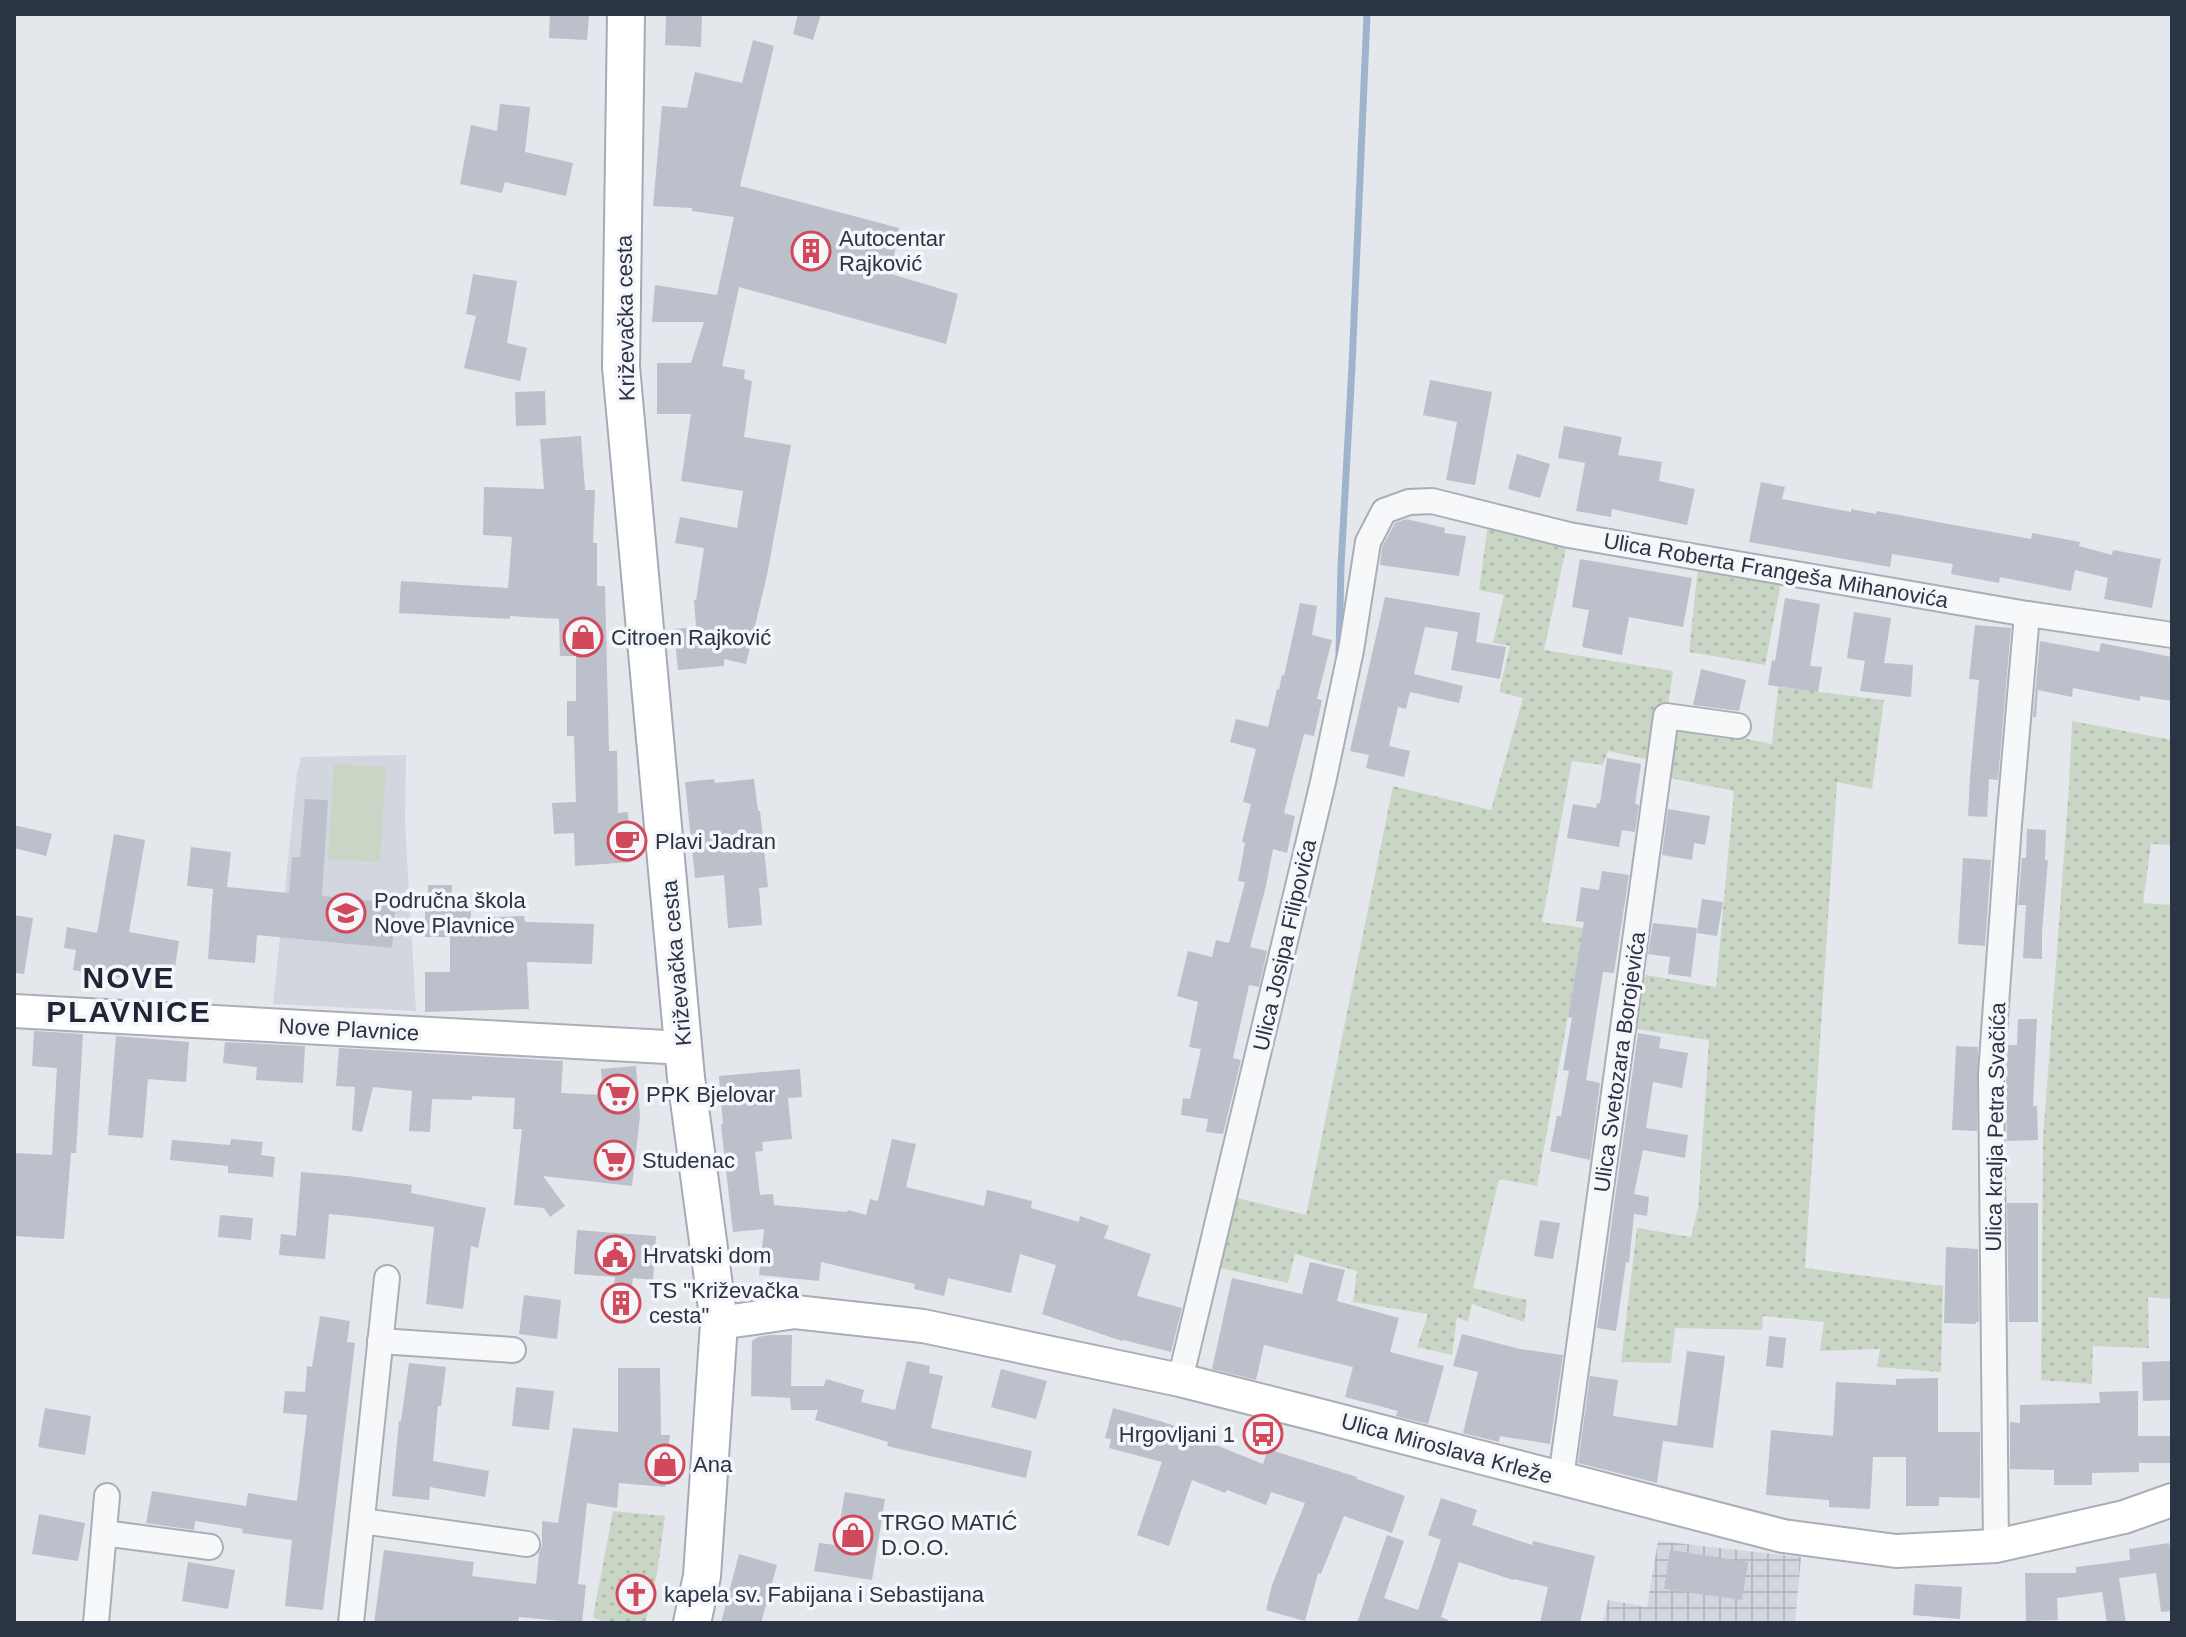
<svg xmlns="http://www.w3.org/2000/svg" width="2186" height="1637" font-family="Helvetica,sans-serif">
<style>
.built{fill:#d2d6de}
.industrial{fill:url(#industrial-grid)}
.green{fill:url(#green-dots)}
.pitch{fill:#c9d6c5}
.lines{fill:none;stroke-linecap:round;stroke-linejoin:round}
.stream{stroke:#9fb4cc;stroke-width:7}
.building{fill:#bbc0ca}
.street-casing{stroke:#a9aeb7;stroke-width:28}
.secondary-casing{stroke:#a9aeb7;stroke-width:36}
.primary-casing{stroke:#a3abb8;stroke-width:40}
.street{stroke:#f7f8fa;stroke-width:24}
.secondary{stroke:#fff;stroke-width:32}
.primary{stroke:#fff;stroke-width:36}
.labels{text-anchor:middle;stroke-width:7;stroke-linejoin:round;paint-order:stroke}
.poi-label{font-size:22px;fill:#2b3445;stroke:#f4f6f9;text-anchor:start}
.street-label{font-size:22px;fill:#2b3445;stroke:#f4f6f9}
.district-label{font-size:30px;font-weight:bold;letter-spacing:2px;fill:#1d2536;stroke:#f4f6f9}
</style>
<defs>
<pattern id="industrial-grid" width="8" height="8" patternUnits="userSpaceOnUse" patternTransform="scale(2)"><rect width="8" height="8" fill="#d2d6de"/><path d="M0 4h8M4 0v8" fill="none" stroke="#b4b8c0"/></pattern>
<pattern id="green-dots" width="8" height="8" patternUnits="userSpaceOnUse" patternTransform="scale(2)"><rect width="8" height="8" fill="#c9d6c5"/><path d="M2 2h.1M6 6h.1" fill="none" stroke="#adb8ab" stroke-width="1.8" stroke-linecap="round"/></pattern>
</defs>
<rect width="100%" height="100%" fill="#e4e7ec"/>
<polygon class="built" points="406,755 405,823 416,1011 273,1004 297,773 301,757"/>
<polygon class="industrial" points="1658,1541 1801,1557 1795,1623 1603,1623 1608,1600 1647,1607"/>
<g class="green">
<polygon points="1489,516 1569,535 1544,650 1673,671 1660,762 1608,751 1603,765 1572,761 1542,922 1584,928 1537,1186 1499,1179 1473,1288 1527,1300 1524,1322 1472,1304 1468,1322 1457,1317 1452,1355 1417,1347 1428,1314 1353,1302 1357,1271 1295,1254 1288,1283 1207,1265 1225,1195 1306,1215 1393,786 1491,810 1523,698 1499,692 1510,646 1493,643 1504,595 1479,590"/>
<polygon points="1699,557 1783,572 1765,665 1689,652"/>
<polygon points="1778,687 1884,700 1872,789 1837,782 1805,1268 1943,1286 1941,1372 1877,1367 1880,1349 1820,1351 1824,1322 1763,1316 1762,1330 1675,1328 1671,1363 1621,1362 1637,1228 1691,1237 1698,1208 1709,1040 1635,1029 1640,974 1716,987 1734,791 1665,777 1676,725 1772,744"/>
<polygon points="2072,721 2172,740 2172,845 2151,844 2143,903 2172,905 2172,1299 2148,1297 2149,1348 2093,1346 2092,1384 2041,1380 2043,1140 2069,787"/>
<polygon points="613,1511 665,1516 657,1574 645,1623 606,1623 593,1617"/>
</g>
<polygon class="pitch" points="334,764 386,767 380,862 328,859"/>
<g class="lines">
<polyline class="stream" points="1339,653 1341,566 1352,366 1367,14"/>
</g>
<g class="building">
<polygon points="550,14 589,14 587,40 549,38"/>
<polygon points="666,14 702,14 701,47 665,45"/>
<polygon points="798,14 821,14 813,40 793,34"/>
<polygon points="753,40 774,46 740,186 899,228 891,274 958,294 946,344 739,287 722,366 745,370 744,379 752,381 744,437 791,445 767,575 746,664 724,659 724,666 678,670 674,629 696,627 694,600 696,600 704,548 675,543 680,517 737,528 743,491 681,481 691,414 657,414 657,363 691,363 704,322 652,322 655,285 717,295 734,217 692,211 692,208 653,206 662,106 687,108 695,72 742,83"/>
<polygon points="500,104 530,107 525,152 573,163 566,196 505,182 502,193 460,184 471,125 497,131"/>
<polygon points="473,274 517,281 507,343 527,348 520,381 464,368 476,316 466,314"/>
<polygon points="1430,380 1492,392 1475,485 1446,480 1457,422 1423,415"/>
<polygon points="545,391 546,425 516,426 515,392"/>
<polygon points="1564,426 1622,437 1618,455 1662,462 1659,481 1695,489 1687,525 1612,509 1611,517 1576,511 1585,463 1558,458"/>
<polygon points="581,436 585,490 595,490 593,543 597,543 597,586 605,586 609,751 617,751 618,813 628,812 631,862 575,866 574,833 554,834 552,803 576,802 574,736 567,736 567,701 576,701 576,656 560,656 559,619 510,616 510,619 399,613 401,581 508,588 512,537 483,535 484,487 544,489 540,439"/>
<polygon points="1517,454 1550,464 1540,498 1508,489"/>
<polygon points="1761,482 1785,487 1782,499 1851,512 1851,509 1876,514 1877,511 2031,539 2032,533 2080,542 2079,546 2112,555 2113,550 2161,559 2152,608 2104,599 2108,578 2075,570 2071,591 2000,577 1999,583 1951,574 1953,564 1892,554 1890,567 1749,542"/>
<polygon points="1406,519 1445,528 1444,533 1466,536 1459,576 1380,565 1382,547 1395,523"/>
<polygon points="1580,559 1692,578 1683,627 1629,617 1622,655 1582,647 1589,610 1572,607"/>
<polygon points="1385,597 1480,613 1476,642 1506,647 1500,679 1451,670 1458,632 1425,627 1414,674 1463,686 1459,703 1410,692 1406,709 1398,707 1389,746 1410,751 1404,777 1366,768 1369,755 1350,751"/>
<polygon points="1785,598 1820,604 1810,666 1822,667 1818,692 1768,685 1772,660 1775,661"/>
<polygon points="1300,603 1317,606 1312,635 1332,640 1317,699 1322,700 1314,736 1304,734 1290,789 1284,813 1295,816 1287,853 1273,849 1266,886 1250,947 1267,951 1259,987 1249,985 1233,1058 1241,1060 1223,1134 1206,1132 1208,1119 1181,1115 1183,1098 1190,1099 1201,1049 1189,1047 1198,1002 1177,996 1188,951 1212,957 1216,940 1229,943 1245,882 1238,881 1245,843 1242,842 1251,804 1243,802 1256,749 1230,742 1236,719 1268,727 1277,689 1279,690 1282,675 1284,676"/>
<polygon points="1854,612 1891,618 1884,663 1913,665 1911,697 1860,691 1865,661 1847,658"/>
<polygon points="1975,625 2011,628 1998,780 1989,779 1987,817 1968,816 1970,777 1979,680 1969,679"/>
<polygon points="2040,641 2099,652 2101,643 2172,657 2172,701 2140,696 2140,701 2073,688 2072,697 2038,690 2036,717 2033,717"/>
<polygon points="1701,669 1746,680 1739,711 1693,705"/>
<polygon points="1607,758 1641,764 1635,804 1639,805 1635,832 1622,830 1619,847 1567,838 1573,804 1596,808 1597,803 1600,803"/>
<polygon points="714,779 715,783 754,779 758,811 760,811 768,887 759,888 762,925 728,928 724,875 695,878 685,782"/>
<polygon points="305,799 328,800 322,896 396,903 392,948 257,935 255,963 208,959 213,889 187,886 191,847 231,852 227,887 289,893 292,857 300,857"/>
<polygon points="1668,809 1710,816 1705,845 1694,843 1692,860 1662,855"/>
<polygon points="14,825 52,834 46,856 14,848"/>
<polygon points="2027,829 2046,830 2045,860 2048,860 2042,933 2042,959 2023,958 2026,905 2018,905 2022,858 2026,858"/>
<polygon points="114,834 145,840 129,932 179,941 173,980 122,972 121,978 73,970 76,950 64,948 67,927 97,933"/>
<polygon points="1963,858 1991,860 1985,946 1958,944"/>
<polygon points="1602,871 1629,875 1614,973 1603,972 1586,1080 1600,1083 1590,1160 1550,1151 1557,1116 1561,1116 1569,1071 1563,1070 1572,1018 1568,1017 1584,922 1576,921 1581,887 1599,890"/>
<polygon points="428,885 452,885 452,903 471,903 471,918 524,916 525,922 594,924 592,964 527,962 529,1009 425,1012 425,972 450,972 450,937 425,937 425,902 428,902"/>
<polygon points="1702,899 1723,902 1717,936 1697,933"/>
<polygon points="14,915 33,918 24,974 14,973"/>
<polygon points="1653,923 1697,928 1691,977 1668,974 1670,957 1648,954"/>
<polygon points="2018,1019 2037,1019 2033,1106 2037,1106 2038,1140 2007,1141 2006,1074 2008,1045 2017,1045"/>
<polygon points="34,1031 83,1034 76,1153 71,1153 64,1239 14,1236 14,1153 52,1155 57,1068 32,1066"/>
<polygon points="1638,1033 1661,1037 1659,1048 1688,1053 1682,1088 1653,1082 1646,1128 1688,1135 1685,1158 1643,1150 1634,1194 1649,1197 1647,1216 1634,1214 1629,1263 1626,1262 1616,1331 1597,1328"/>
<polygon points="116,1036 189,1042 186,1082 148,1079 143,1138 108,1135"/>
<polygon points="225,1042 305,1046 303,1083 256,1080 257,1067 223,1063"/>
<polygon points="1956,1046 1978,1047 1977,1131 1952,1130"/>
<polygon points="339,1048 563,1061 561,1093 603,1095 601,1069 636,1066 640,1117 632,1186 543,1176 565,1206 550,1217 544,1208 514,1205 522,1129 513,1129 515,1098 472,1096 472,1100 432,1099 430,1132 409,1131 412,1091 373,1087 362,1132 352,1130 355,1087 336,1086"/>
<polygon points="800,1069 802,1097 788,1098 792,1139 762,1142 763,1151 755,1152 760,1195 773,1194 774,1205 847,1212 848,1210 866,1215 870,1199 878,1201 892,1139 916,1144 906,1187 984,1206 987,1190 1032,1201 1031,1208 1079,1222 1080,1216 1109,1226 1104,1238 1151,1254 1137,1296 1182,1308 1171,1352 1123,1340 1122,1341 1042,1314 1056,1265 1020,1254 1011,1293 948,1278 944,1296 914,1289 915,1284 821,1262 819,1281 759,1275 764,1229 733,1232 721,1125 723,1124 719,1076"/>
<polygon points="231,1139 263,1142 261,1155 275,1157 273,1177 228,1173 228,1166 170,1160 172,1140 230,1145"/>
<polygon points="301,1172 348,1176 412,1185 411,1193 486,1208 478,1248 471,1246 463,1309 426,1304 434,1227 370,1218 329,1214 325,1259 279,1255 281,1234 296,1236"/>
<polygon points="2007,1203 2038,1203 2038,1322 2009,1322"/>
<polygon points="220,1215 253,1218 251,1240 218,1237"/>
<polygon points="1540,1220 1560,1223 1553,1259 1534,1256"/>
<polygon points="577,1230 656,1236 653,1280 633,1278 629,1309 612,1308 615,1277 574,1274"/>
<polygon points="1946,1247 1978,1249 1979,1322 1976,1322 1976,1324 1944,1323"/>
<polygon points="1310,1262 1345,1270 1337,1301 1399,1318 1390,1352 1444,1366 1428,1424 1396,1416 1398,1411 1345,1397 1353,1367 1264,1345 1256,1380 1212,1369 1232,1278 1302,1294"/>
<polygon points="524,1295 561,1300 557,1339 519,1334"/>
<polygon points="320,1316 350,1321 347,1342 355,1343 323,1610 285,1606 292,1540 242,1533 243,1529 195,1521 194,1530 146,1523 152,1491 246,1506 248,1493 297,1501 307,1415 283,1413 285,1391 305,1392 307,1366 312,1367"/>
<polygon points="1462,1334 1520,1349 1563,1355 1550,1444 1500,1436 1499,1442 1463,1433 1478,1372 1453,1366"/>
<polygon points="770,1335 792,1335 791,1386 824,1386 826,1379 864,1390 861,1402 895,1410 907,1361 930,1366 929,1373 943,1376 931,1428 1032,1451 1026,1478 887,1446 888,1442 815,1420 818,1410 791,1410 790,1398 751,1396 752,1341 758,1337"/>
<polygon points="1769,1336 1786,1338 1783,1368 1766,1366"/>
<polygon points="1687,1351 1725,1356 1713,1448 1663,1441 1657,1483 1578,1463 1590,1376 1618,1380 1613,1416 1677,1426"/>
<polygon points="2172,1361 2172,1400 2143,1401 2142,1362"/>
<polygon points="409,1363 446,1367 441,1406 438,1406 433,1461 489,1471 485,1497 430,1487 429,1500 392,1496 399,1421 401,1421"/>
<polygon points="618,1368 660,1368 661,1435 670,1435 665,1487 619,1483 617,1508 587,1503 578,1584 586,1585 582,1623 519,1617 518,1623 374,1623 384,1550 474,1562 472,1576 536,1584 539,1553 542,1545 542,1521 558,1523 573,1428 618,1432"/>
<polygon points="1001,1369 1047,1381 1036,1419 991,1407"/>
<polygon points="1938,1378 1938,1432 1980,1432 1980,1498 1939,1497 1939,1506 1906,1506 1906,1457 1873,1457 1870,1509 1829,1507 1829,1500 1766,1495 1771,1430 1833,1436 1836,1382 1896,1385 1896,1379"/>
<polygon points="516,1387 554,1391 549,1430 512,1426"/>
<polygon points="2138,1391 2138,1436 2172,1436 2172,1463 2139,1463 2139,1472 2092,1473 2092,1485 2054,1485 2054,1470 2010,1469 2010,1422 2020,1423 2020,1405 2100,1403 2099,1392"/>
<polygon points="45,1408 91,1416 85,1455 38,1447"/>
<polygon points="1113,1408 1160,1421 1207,1437 1206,1441 1263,1464 1268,1449 1357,1477 1357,1479 1405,1496 1392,1533 1344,1516 1321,1574 1318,1573 1305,1621 1266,1610 1272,1585 1305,1503 1271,1492 1266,1505 1227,1490 1225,1493 1192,1480 1169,1546 1137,1535 1162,1462 1109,1448 1111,1439 1105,1438"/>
<polygon points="845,1492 885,1499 872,1580 814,1571 819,1543 836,1545"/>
<polygon points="1441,1498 1477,1510 1472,1525 1532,1545 1533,1541 1595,1556 1580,1623 1540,1623 1548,1587 1514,1579 1513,1580 1459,1562 1441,1617 1448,1620 1448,1623 1357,1623 1387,1535 1404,1541 1384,1598 1418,1610 1441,1540 1428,1535"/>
<polygon points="39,1514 85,1523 78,1561 32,1554"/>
<polygon points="2169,1543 2172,1564 2172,1611 2161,1612 2156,1573 2119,1578 2126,1623 2107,1623 2102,1592 2057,1598 2058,1620 2026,1621 2025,1573 2076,1573 2076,1567 2130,1560 2129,1549"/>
<polygon points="1670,1550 1748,1562 1742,1600 1664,1589"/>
<polygon points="739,1554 777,1565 761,1623 721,1623"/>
<polygon points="188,1562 235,1570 228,1609 182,1601"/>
<polygon points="628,1581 649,1586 643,1607 638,1615 624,1611 623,1602"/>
<polygon points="1915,1584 1962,1587 1960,1619 1913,1615"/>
</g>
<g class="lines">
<g class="street-casing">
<g id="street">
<polyline points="380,1341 513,1350"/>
<polyline points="1180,1380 1323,782 1351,650 1368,542 1384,511 1409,502 1432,501 1569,535 2027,614 2172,635"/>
<polyline points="1561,1478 1666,716 1738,726"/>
<polyline points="362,1521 527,1544"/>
<polyline points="104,1533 210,1547"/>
<polyline points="1996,1546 1991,1074 2009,824 2027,614"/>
<polyline points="96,1623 107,1496"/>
<polyline points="351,1623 387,1278"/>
</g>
</g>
<g class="secondary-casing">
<g id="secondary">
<polyline points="14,1011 684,1048"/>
<polyline points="719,1323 795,1312 923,1326 1180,1380 1318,1415 1783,1536 1896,1551 1996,1546 2124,1517 2172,1500"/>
</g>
</g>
<g class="primary-casing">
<polyline id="primary" points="626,14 621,367 686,1078 719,1323 702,1576 692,1623"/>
</g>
<use href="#street" class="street"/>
<use href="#secondary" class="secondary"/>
<use href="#primary" class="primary"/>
</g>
<defs>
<g id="building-ring" transform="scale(2)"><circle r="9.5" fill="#f4f6f9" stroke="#d1495b" stroke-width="1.5"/><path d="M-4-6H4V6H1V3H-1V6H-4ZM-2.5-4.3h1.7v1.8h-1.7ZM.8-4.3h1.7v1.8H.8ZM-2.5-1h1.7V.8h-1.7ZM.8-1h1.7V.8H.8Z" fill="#d1495b"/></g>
<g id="shop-ring" transform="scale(2)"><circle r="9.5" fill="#f4f6f9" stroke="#d1495b" stroke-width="1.5"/><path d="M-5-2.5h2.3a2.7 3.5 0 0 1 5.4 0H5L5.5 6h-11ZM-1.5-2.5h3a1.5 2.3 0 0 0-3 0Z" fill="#d1495b"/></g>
<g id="cafe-ring" transform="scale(2)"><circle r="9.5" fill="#f4f6f9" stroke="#d1495b" stroke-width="1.5"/><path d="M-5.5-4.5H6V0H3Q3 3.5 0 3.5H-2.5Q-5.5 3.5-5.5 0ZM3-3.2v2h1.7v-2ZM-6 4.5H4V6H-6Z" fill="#d1495b"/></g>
<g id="school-ring" transform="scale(2)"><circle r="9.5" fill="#f4f6f9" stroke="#d1495b" stroke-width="1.5"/><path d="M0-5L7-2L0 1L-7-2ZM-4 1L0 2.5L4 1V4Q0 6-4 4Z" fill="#d1495b"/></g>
<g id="supermarket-ring" transform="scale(2)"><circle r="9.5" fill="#f4f6f9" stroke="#d1495b" stroke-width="1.5"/><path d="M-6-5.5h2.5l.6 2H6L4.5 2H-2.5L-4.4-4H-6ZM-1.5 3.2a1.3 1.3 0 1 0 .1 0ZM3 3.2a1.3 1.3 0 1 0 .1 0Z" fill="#d1495b"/></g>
<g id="civic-ring" transform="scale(2)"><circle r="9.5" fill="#f4f6f9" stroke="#d1495b" stroke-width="1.5"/><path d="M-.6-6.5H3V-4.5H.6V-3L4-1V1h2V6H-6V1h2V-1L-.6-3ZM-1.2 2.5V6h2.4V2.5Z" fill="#d1495b"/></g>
<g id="bus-ring" transform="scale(2)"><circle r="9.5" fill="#f4f6f9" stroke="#d1495b" stroke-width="1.5"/><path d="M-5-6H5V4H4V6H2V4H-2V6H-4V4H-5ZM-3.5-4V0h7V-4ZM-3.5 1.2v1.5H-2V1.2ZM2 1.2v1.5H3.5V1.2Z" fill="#d1495b"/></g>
<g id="church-ring" transform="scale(2)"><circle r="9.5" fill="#f4f6f9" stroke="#d1495b" stroke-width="1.5"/><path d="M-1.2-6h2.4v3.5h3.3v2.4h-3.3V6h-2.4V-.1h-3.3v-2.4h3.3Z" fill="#d1495b"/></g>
</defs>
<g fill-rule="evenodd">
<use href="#building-ring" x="811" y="251"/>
<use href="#shop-ring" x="583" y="637"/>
<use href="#cafe-ring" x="627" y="841"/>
<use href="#school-ring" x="346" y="913"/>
<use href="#supermarket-ring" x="618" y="1094"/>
<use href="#supermarket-ring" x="614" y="1160"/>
<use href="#civic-ring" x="615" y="1255"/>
<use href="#building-ring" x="621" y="1303"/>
<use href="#bus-ring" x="1263" y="1434"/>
<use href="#shop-ring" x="665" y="1464"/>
<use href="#shop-ring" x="853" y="1535"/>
<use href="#church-ring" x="636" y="1594"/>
</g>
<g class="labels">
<g class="poi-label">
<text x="839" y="246">Autocentar<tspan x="839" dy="25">Rajković</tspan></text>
<text x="611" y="645">Citroen Rajković</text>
<text x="655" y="849">Plavi Jadran</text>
<text x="374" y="908">Područna škola<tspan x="374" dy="25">Nove Plavnice</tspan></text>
<text x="646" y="1102">PPK Bjelovar</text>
<text x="642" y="1168">Studenac</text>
<text x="643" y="1263">Hrvatski dom</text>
<text x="649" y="1298">TS "Križevačka<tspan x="649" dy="25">cesta"</tspan></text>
<text x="1235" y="1442" text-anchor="end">Hrgovljani 1</text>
<text x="693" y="1472">Ana</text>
<text x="881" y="1530">TRGO MATIĆ<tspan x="881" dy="25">D.O.O.</tspan></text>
<text x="664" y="1602">kapela sv. Fabijana i Sebastijana</text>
</g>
<g class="street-label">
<text transform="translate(625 318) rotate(-91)" y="8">Križevačka cesta</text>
<text transform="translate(1776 570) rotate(10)" y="8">Ulica Roberta Frangeša Mihanovića</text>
<text transform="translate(1284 945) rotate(-77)" y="8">Ulica Josipa Filipovića</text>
<text transform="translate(676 963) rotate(-95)" y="8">Križevačka cesta</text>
<text transform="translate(349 1029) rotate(3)" y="8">Nove Plavnice</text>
<text transform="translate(1619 1062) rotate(-82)" y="8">Ulica Svetozara Borojevića</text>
<text transform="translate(1995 1127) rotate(-89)" y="8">Ulica kralja Petra Svačića</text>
<text transform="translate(1447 1448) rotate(15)" y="8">Ulica Miroslava Krleže</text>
</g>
<g class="district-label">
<text x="129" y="988">NOVE<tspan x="129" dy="34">PLAVNICE</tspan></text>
</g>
</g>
<rect width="2186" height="1637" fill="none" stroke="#2b3445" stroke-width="32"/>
</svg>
